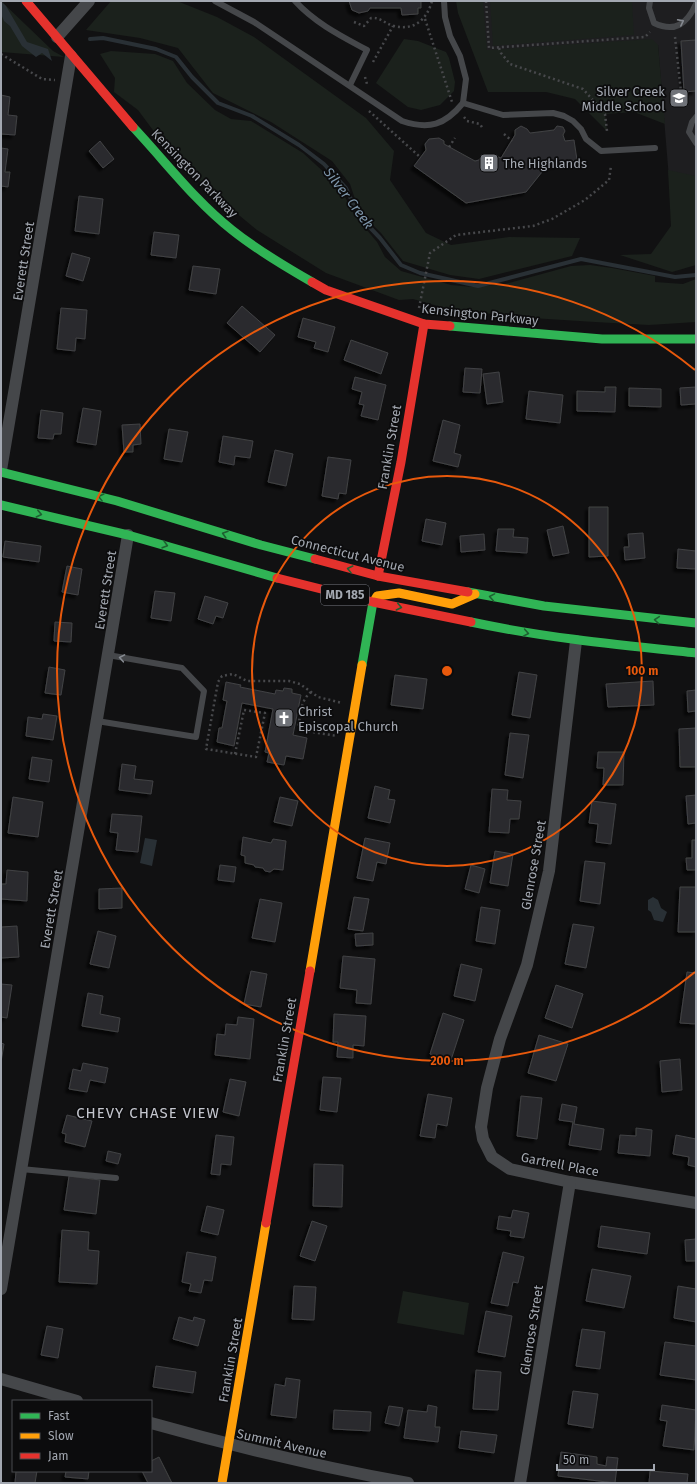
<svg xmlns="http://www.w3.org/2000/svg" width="697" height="1484" font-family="'Fira Sans',sans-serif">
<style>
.built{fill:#1e1e20}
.green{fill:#1b211c}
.water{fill:#293035}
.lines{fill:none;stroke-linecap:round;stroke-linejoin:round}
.stream{stroke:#293035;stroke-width:4}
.building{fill:#2c2c2d;stroke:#414245;filter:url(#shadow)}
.path{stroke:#47484b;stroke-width:2.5;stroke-dasharray:2 3;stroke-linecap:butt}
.lane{stroke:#45474a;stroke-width:6}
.street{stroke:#45474a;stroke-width:12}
.fast{stroke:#30b455;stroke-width:9}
.slow{stroke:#ff9f0a;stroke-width:9}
.jam{stroke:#e5322d;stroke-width:9}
.oneway{stroke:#878b92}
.oneway2{stroke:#1e6031}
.ring{fill:none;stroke:#e8590c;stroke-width:2}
.labels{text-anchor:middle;stroke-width:3.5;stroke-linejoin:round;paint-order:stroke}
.shield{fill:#0c0c0d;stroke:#767980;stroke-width:1}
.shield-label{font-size:12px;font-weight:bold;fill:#a3a8b1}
.poi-label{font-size:13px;fill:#a3a8b1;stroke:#0c0c0d;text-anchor:start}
.street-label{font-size:13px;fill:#a3a8b1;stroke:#0c0c0d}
.water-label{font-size:14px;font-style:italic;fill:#7d95aa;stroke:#0c0c0d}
.quarter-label{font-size:15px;letter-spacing:1px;fill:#c4c6ce;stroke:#0c0c0d}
.centre{fill:#e8590c;stroke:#0c0c0d;stroke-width:2}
.ring-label{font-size:12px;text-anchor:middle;font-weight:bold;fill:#e8590c;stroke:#0c0c0d;stroke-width:3.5;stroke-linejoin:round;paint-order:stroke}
</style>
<defs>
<filter id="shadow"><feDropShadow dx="-3.5" dy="3.5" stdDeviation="1" flood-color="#0009"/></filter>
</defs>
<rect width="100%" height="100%" fill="#111112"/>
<polygon class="built" points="470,1 696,1 696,202 671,203 658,45 485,54"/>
<g class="green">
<polygon points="1,1 53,51 64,57 1,52"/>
<polygon points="111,1 177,1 217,17 254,37 366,118 394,151 390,180 426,233 451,245 509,237 580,238 572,256 479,279 450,275 403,261 381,233 359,211 350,184 332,161 271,122 213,93 178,48 140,38 86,30"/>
<polygon points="456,1 483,1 487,50 652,39 658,45 665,124 634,112 605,114 607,131 575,99 546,92 488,92 458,13"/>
<polygon points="490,1 632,1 634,35 493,46"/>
<polygon points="404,39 418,41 446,52 449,58 455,82 454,91 440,105 421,110 408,107 376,83"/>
<polygon points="111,51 155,54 173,61 187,83 215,110 231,119 251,121 303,153 327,175 344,195 355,216 377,242 385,257 401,271 451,285 473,287 505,284 571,266 590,265 612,268 655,276 655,282 683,284 696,279 696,322 649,325 595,322 516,317 445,308 413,299 399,300 326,273 257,230 211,192 161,141 138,110 114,92 115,78 100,54"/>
<polygon points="668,170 696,176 696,265 672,272 620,255 651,254 671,226"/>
<polygon points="403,1291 469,1303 464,1335 397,1323"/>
</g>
<g class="water">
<polygon points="1,1 6,6 27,42 48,49 52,61 42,53 36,57 22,46 10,26 4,21 1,14"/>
<polygon points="145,838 157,840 152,866 140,863"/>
<polygon points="653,897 658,900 661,908 667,912 663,922 654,920 651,912 648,910 648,900"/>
</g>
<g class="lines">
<polyline class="stream" points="90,39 103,38 156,49 176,57 192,77 218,103 252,116 299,145 324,164 346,188 358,215 380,238 401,265 420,273 478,286 581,259 675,277 696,275"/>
</g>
<g class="building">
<polygon points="349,1 421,1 421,8 418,8 418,14 402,15 401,8 370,8 368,11 359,13 352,10"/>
<polygon points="696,40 696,91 684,92 681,41"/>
<polygon points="1,95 10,97 8,115 17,116 15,135 1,134"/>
<polygon points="521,126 527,129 530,133 554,130 557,126 563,127 565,131 563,135 565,141 574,140 577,160 546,167 526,192 466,203 414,166 426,150 425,144 429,139 439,138 444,141 444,144 475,161 479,160 481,157 493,155 501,158 515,135 515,130"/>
<polygon points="100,141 114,159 103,168 89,151"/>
<polygon points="1,148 8,149 5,172 10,172 8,187 1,186"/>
<polygon points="79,196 103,199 99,234 75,231"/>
<polygon points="154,232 179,235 176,258 151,255"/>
<polygon points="72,253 90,258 83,281 66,276"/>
<polygon points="193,266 220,269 216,294 189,290"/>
<polygon points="242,306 275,335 260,352 227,323"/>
<polygon points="61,308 87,310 85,339 76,338 75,351 57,349"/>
<polygon points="303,318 335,327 328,352 314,348 316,342 298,337"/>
<polygon points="351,340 388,353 381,374 344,360"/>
<polygon points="465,368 482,369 480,393 463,392"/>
<polygon points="499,372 503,402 487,404 483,374"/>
<polygon points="355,377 386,385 378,420 361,416 364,405 359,404 362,392 352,389"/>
<polygon points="605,387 616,387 615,412 577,411 577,391 605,392"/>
<polygon points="696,387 696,404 681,405 680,388"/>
<polygon points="629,388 661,389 661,407 629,406"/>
<polygon points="529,391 563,395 560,423 526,419"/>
<polygon points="83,408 101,411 96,445 77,442"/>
<polygon points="41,410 63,413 61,434 54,434 53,439 38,438"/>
<polygon points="443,420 460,425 454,453 461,455 458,467 433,461"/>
<polygon points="140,424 141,444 133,445 133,452 124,452 122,425"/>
<polygon points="169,429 188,432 182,462 164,459"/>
<polygon points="223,436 253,441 250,458 235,456 234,465 219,462"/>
<polygon points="275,450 293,454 286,486 268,482"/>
<polygon points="328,457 351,460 346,494 339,493 338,499 322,496"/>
<polygon points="589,507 608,507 608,556 589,557"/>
<polygon points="426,519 446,523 442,545 422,541"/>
<polygon points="563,526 569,553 553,556 547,530"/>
<polygon points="498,529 514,529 513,537 528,538 527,553 496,551"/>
<polygon points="643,533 645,558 625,560 624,547 629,547 628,534"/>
<polygon points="484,534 485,550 461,552 460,536"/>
<polygon points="5,541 41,546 39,562 3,557"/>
<polygon points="678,549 696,551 696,569 677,568"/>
<polygon points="67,566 82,569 78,595 62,592"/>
<polygon points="155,591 175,593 171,621 151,618"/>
<polygon points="205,596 228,603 223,618 216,616 213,624 198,619"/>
<polygon points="55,622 72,623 71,642 54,641"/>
<polygon points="49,667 65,670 61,695 45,693"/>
<polygon points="519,672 537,675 530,718 512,715"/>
<polygon points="395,675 427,679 423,709 391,705"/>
<polygon points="653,681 654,705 608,707 606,684"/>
<polygon points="226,682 241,685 240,687 275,694 276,690 283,691 284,688 292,689 292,693 301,695 293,735 307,738 303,759 286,756 284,765 267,762 269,753 265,752 273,709 242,703 234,746 217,742 219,728 222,728 227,701 223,700"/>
<polygon points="696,690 696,711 688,712 687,691"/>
<polygon points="43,714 57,716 53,740 26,736 28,717 42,719"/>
<polygon points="696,728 696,767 680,767 679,729"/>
<polygon points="510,733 529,735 523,778 505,775"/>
<polygon points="598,752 624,752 623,785 603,785 604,768 597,768"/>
<polygon points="32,757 52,760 49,782 29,779"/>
<polygon points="122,764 136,766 134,779 153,781 151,794 119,790"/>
<polygon points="375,786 390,790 388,799 395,800 390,823 368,818"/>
<polygon points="492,789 508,790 507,800 521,801 519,819 510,819 509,833 489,832"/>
<polygon points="696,795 696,823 688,824 686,796"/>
<polygon points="13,797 43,802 38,837 8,833"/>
<polygon points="280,797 298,801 292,826 274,822"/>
<polygon points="592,801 616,804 611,844 596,842 598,824 589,823"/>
<polygon points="112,814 142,816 138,852 116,850 118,833 110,832"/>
<polygon points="243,837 271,843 273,839 286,841 283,870 274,869 270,872 265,871 263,868 255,867 254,865 245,863 245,856 241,855"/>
<polygon points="365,838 390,843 386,864 377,862 373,881 357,878"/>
<polygon points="692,840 696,840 696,870 687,870 686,858 692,858"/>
<polygon points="495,851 513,854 508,886 490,883"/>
<polygon points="585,861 605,863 600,904 580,901"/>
<polygon points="220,865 236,867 234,882 218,880"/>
<polygon points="471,865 485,869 479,893 465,889"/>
<polygon points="7,870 28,872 27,901 1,899 1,884 6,884"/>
<polygon points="680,887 696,887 696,932 678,932"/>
<polygon points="122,888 122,908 99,909 99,889"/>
<polygon points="354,897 369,899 363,931 348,929"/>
<polygon points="260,899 282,903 275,942 252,938"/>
<polygon points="481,907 500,910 495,944 476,941"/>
<polygon points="573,924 594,927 586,968 565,964"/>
<polygon points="17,926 19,957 1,958 1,927"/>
<polygon points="98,931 116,936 109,968 90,964"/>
<polygon points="373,933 373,945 356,946 355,934"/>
<polygon points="343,956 375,959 371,1004 356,1003 357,990 340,988"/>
<polygon points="461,964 482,969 475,1001 454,996"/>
<polygon points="251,971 267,974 261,1007 244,1004"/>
<polygon points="687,972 696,973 696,1024 680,1023"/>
<polygon points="1,984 12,985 7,1018 1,1017"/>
<polygon points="556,985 583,994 572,1028 545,1018"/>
<polygon points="88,993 103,996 100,1014 120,1018 118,1032 82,1026"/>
<polygon points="443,1013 464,1020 451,1060 430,1054"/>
<polygon points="334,1014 366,1016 364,1046 353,1045 353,1058 337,1057 338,1042 333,1042"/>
<polygon points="238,1017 254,1019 250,1059 215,1055 217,1034 225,1035 226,1024 237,1025"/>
<polygon points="539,1035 568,1044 556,1081 528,1073"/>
<polygon points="1,1043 4,1044 1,1062"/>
<polygon points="680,1059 682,1090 662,1092 660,1061"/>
<polygon points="83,1063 108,1068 105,1083 90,1080 87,1092 69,1089 73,1069 81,1071"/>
<polygon points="323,1077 341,1078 337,1112 320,1110"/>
<polygon points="230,1079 246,1082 239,1116 223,1112"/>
<polygon points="428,1094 452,1098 447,1126 437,1124 435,1138 420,1136"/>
<polygon points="521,1096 542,1098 537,1139 517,1136"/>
<polygon points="562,1104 577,1107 574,1124 604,1129 601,1150 569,1145 573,1122 559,1120"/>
<polygon points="67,1115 92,1121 85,1147 65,1142 66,1134 62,1133"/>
<polygon points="636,1128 652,1130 650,1156 618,1153 620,1135 636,1136"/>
<polygon points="216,1135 234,1137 231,1165 221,1164 220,1175 211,1174"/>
<polygon points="676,1135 696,1139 696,1167 688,1165 689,1157 673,1154"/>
<polygon points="108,1151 121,1154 118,1164 106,1161"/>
<polygon points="314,1164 343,1165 342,1207 313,1206"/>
<polygon points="69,1176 100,1180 96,1214 64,1210"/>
<polygon points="207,1206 224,1210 218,1235 201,1231"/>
<polygon points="513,1210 529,1213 524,1238 510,1236 511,1231 497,1229 499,1216 511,1218"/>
<polygon points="312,1221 327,1226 315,1261 300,1256"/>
<polygon points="601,1226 650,1233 647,1254 598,1247"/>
<polygon points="62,1230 89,1232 88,1250 99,1251 97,1284 59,1282"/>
<polygon points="696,1239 696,1261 686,1261 685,1240"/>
<polygon points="187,1252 216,1257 212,1281 204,1280 201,1293 189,1291 191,1284 182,1282"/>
<polygon points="503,1252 524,1257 518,1283 513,1282 508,1306 491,1303"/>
<polygon points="592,1269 631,1276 624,1308 586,1301"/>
<polygon points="294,1286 316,1287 314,1320 292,1319"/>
<polygon points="678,1286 696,1289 696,1322 674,1318"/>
<polygon points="486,1311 512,1316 505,1357 478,1352"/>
<polygon points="179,1317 193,1321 194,1317 205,1320 198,1346 173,1339"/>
<polygon points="47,1326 63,1329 58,1358 41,1355"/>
<polygon points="582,1329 605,1332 600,1369 576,1366"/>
<polygon points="665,1342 696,1346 696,1380 660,1375"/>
<polygon points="156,1366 196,1372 193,1393 153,1387"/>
<polygon points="476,1370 501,1372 498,1410 473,1409"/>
<polygon points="286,1378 300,1380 296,1418 271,1415 275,1384 285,1386"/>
<polygon points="573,1391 598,1394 593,1428 568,1424"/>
<polygon points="428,1405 437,1407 435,1427 440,1427 438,1442 404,1438 408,1410 427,1412"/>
<polygon points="662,1405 696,1410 694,1450 663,1446 667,1421 660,1420"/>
<polygon points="389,1406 403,1408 399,1426 385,1423"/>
<polygon points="334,1410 371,1412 370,1431 333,1429"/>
<polygon points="461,1431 497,1435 494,1453 459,1448"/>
<polygon points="561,1452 597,1457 597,1464 606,1466 607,1457 618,1458 615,1483 558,1476"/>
<polygon points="159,1457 172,1483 148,1483 142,1471 151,1471 151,1461"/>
<polygon points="16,1471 37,1471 35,1483 15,1483"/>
<polygon points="66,1471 89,1471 88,1479 65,1477"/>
<polygon points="650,1471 688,1474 687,1483 649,1483"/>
</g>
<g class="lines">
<g class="path">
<polyline points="486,1 489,48 645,37 650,32"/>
<polyline points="425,19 452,102"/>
<path d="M354,22L364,26L371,18C381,17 385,24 394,26C415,31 427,19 432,1"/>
<polyline points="675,37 682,101"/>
<polyline points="499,48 501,53 510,64 583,89 605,114 607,131"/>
<polyline points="1,54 42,79 55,80"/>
<polyline points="373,62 393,26"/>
<polyline points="365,77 367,84"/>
<polyline points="369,111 420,157"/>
<polyline points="464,117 467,121 480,124 483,129"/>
<polyline points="504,134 512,141"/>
<polyline points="449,147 455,138"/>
<polyline points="419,308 430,253 456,235 533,226 552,219 585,200 609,180 611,166"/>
<path d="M311,692C300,701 301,714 298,727L300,730L337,736"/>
<polyline points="235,754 244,710 265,713 256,757 206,749 218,682 222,676 233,674 247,681 289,681 300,684 318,697 342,703"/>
</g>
<g class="lane">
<path d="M215,1L254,22L402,121C429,130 445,125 463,103L503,115L553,113L564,116L573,121L581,129L586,139L601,151L655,148"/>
<path d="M295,1C315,23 341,36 367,50L350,85"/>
<polyline points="444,1 445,17 450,36 460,56 466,79 463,103"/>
<path d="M650,1L649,8L654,23C675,33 687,24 696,4"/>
<polyline points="696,117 692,122 689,132 696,143"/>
<polyline points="97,721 196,737 204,691 182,668 108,655"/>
<polyline points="21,1169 116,1178"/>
</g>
<g class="street">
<polyline points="57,37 89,1"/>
<polyline points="1,470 71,56"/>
<polyline points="576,641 549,871 527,965 500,1039 487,1088 481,1127 483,1139 492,1157 510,1169 570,1182 696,1203"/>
<polyline points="1,1289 128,535"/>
<polyline points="1,1379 77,1401"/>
<path d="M151,1423C236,1447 321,1467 408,1483"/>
<polyline points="520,1483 570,1182"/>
</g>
<g class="fast">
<path d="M133,127C165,161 195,201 232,230C257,250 284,266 312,282"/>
<polyline points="450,326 602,339 696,339"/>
<polyline points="1,472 117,501 261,545 315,559"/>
<polyline points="1,505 128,535 277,578"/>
<polyline points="468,592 544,606 696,623"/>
<path d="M471,622C546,638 620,645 696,653"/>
<polyline points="362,665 373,602"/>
</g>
<g class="slow">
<polyline points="374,601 377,596 399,593 452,604 475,594"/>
<polyline points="310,971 362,665"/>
<polyline points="222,1483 266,1223"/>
</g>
<g class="jam">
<polyline points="26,1 133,127"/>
<polyline points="312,282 326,290 424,324 450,326"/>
<polyline points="315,559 378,576 468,592"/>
<polyline points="378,576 401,462 424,324"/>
<polyline points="277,578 373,602 471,622"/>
<polyline points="266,1223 310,971"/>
</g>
</g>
<defs><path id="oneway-chevron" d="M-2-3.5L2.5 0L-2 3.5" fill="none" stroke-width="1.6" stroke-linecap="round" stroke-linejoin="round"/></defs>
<g class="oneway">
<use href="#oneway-chevron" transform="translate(681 22) rotate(-27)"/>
<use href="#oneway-chevron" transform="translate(122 658) rotate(-170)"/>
</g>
<g class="oneway2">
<use href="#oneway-chevron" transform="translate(101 497) rotate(-166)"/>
<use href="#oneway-chevron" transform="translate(39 514) rotate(13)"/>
<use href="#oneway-chevron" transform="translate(225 534) rotate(-163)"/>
<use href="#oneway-chevron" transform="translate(165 545) rotate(16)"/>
<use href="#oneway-chevron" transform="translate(350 569) rotate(-166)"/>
<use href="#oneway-chevron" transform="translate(492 597) rotate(-170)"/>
<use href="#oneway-chevron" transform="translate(399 607) rotate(12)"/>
<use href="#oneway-chevron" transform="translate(657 620) rotate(-175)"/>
<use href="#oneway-chevron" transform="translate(526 633) rotate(10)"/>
</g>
<g class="ring">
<circle cx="447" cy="671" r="195"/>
<path d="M695 972A390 390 0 1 1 695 370"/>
</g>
<defs>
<g id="school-square" transform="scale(1)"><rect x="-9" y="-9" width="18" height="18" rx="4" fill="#707379" stroke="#0c0c0d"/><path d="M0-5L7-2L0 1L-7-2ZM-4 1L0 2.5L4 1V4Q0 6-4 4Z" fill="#fff"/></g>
<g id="building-square" transform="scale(1)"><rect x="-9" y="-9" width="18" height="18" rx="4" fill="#707379" stroke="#0c0c0d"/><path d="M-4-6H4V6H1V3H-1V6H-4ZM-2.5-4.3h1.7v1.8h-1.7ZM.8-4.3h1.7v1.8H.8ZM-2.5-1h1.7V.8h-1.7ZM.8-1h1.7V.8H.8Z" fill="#fff"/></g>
<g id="church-square" transform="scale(1)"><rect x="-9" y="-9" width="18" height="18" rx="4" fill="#707379" stroke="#0c0c0d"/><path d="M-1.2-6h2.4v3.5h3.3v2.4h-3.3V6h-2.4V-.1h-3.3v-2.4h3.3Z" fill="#fff"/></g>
</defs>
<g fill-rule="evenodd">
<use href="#school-square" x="679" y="98"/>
<use href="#building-square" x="489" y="163"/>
<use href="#church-square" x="284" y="718"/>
</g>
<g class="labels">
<rect class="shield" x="321" y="585" width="48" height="20" rx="3"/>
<g class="shield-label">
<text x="345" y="599">MD 185</text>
</g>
<g class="poi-label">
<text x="665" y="96" text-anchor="end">Silver Creek<tspan x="665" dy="15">Middle School</tspan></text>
<text x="503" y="168">The Highlands</text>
<text x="298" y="716">Christ<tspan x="298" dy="15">Episcopal Church</tspan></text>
</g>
<g class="street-label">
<text transform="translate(195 173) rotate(46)" y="5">Kensington Parkway</text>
<text transform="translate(23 261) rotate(-81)" y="5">Everett Street</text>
<text transform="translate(480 314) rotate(6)" y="5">Kensington Parkway</text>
<text transform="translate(389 447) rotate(-80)" y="5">Franklin Street</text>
<text transform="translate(348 553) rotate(14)" y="5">Connecticut Avenue</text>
<text transform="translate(105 590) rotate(-81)" y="5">Everett Street</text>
<text transform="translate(533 865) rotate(-80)" y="5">Glenrose Street</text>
<text transform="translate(51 909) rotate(-80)" y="5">Everett Street</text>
<text transform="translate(284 1040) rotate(-80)" y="5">Franklin Street</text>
<text transform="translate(560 1164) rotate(11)" y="5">Gartrell Place</text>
<text transform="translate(531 1330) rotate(-81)" y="5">Glenrose Street</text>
<text transform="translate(230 1360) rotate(-80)" y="5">Franklin Street</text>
<text transform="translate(282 1443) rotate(13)" y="5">Summit Avenue</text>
</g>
<g class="water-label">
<text transform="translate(349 198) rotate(53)" y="5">Silver Creek</text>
</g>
<g class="quarter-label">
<text x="148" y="1118">CHEVY CHASE VIEW</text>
</g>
</g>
<circle cx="447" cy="671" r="6" class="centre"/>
<g class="ring-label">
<text x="642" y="675">100 m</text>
<text x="447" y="1065">200 m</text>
</g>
<rect width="697" height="1484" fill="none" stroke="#a3a8b1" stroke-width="4"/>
<rect x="12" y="1400" width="140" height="72" fill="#0c0c0d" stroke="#484a4f"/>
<rect x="20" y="1413" width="20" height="6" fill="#30b455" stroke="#484a4f"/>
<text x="48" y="1420" font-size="12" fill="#a3a8b1">Fast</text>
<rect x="20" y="1433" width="20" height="6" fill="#ff9f0a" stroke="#484a4f"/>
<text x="48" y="1440" font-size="12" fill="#a3a8b1">Slow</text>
<rect x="20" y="1453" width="20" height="6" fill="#e5322d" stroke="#484a4f"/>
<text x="48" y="1460" font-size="12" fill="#a3a8b1">Jam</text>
<path d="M557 1464v6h97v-6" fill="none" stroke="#a3a8b1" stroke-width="2"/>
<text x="563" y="1464" font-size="12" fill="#a3a8b1" stroke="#0c0c0d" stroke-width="3" paint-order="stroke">50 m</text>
</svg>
